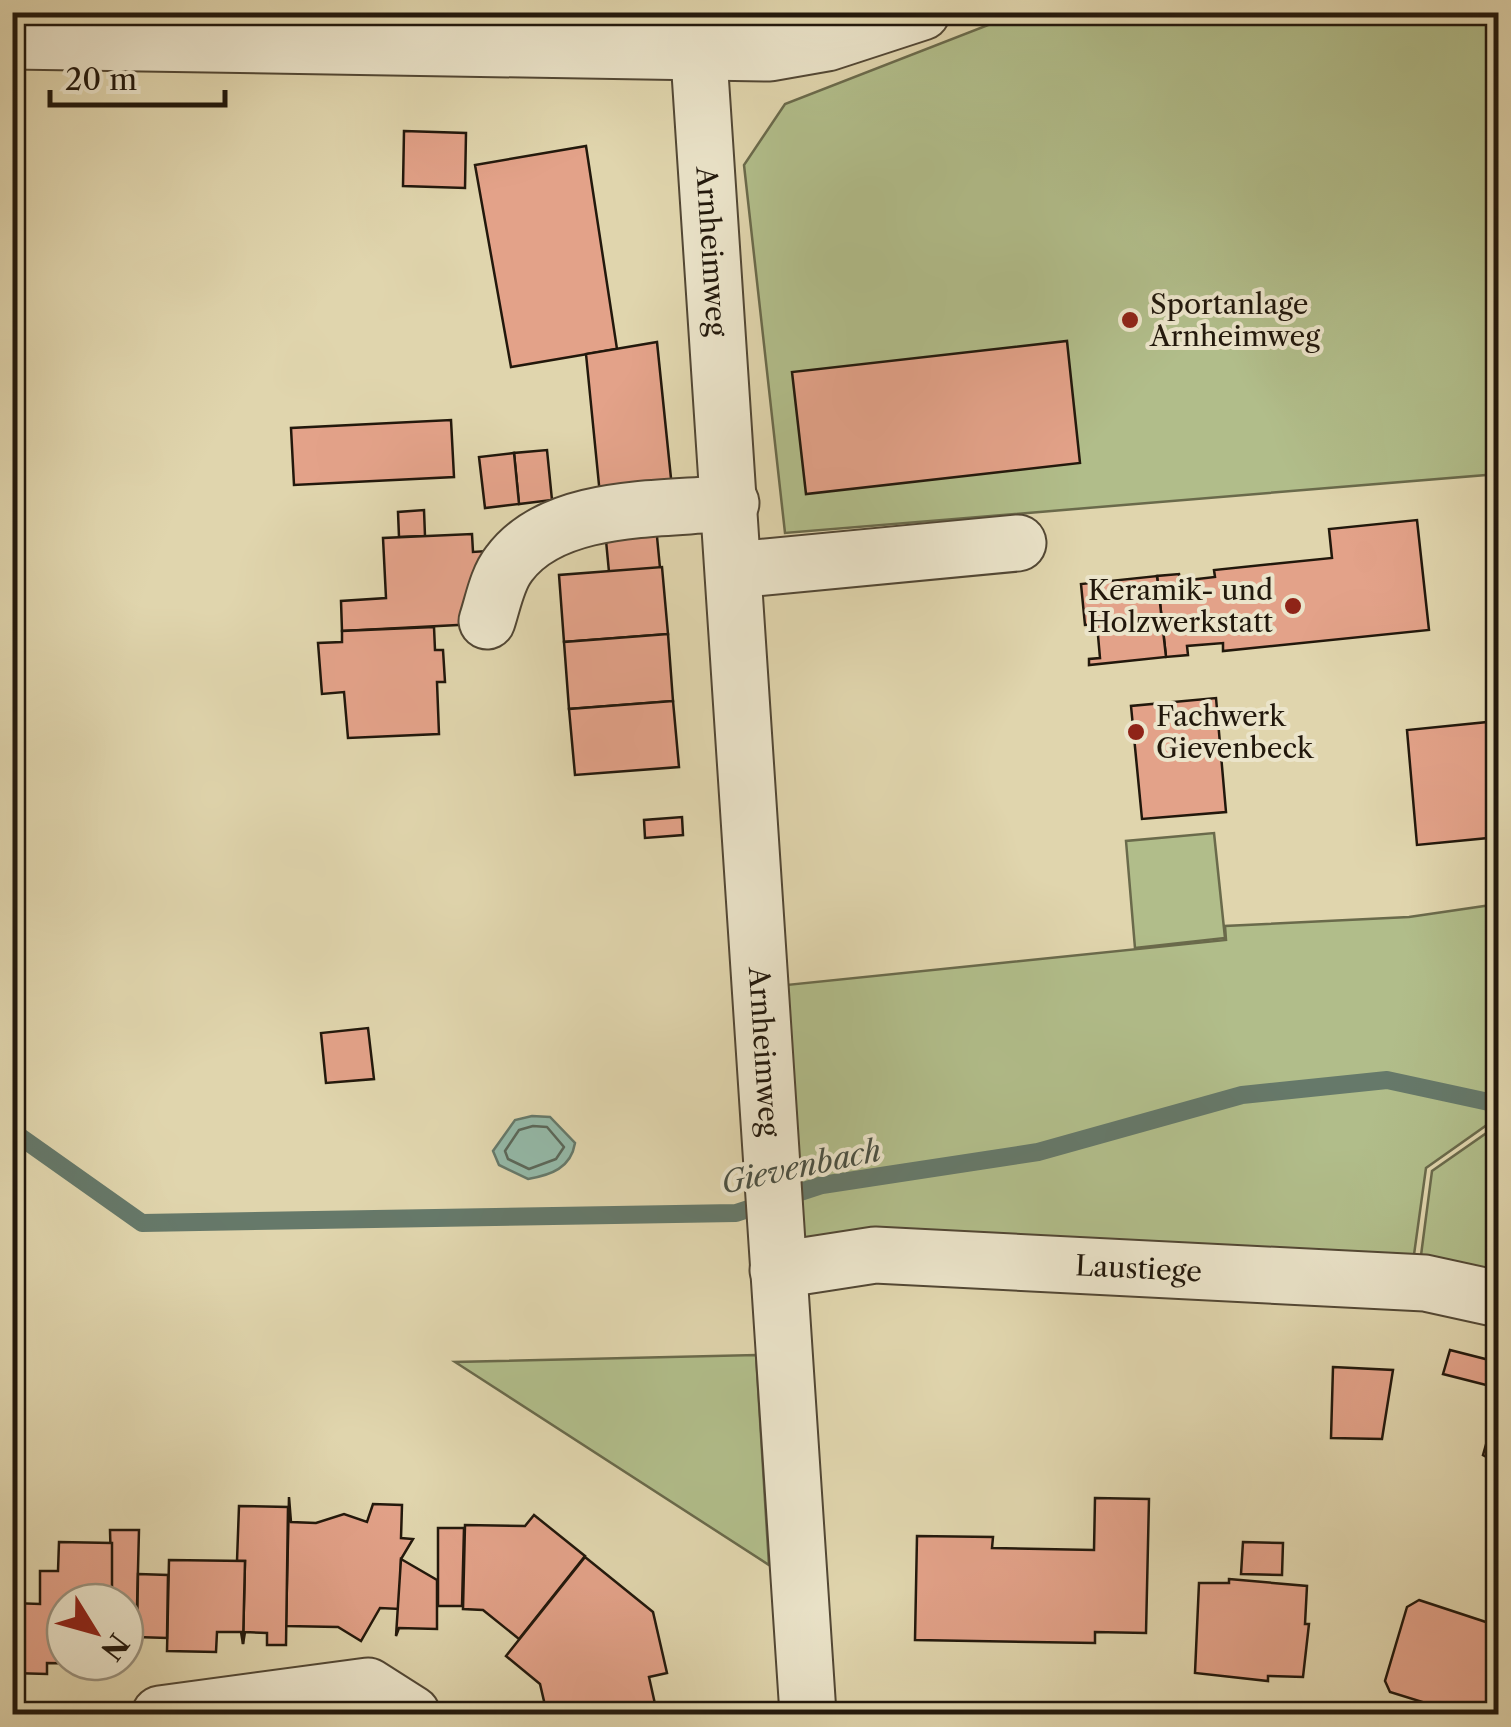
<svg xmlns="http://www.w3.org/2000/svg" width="1511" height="1727" font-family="'Libre Caslon Text',serif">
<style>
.green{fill:#b1bd8a;stroke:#6a6a4b;stroke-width:2.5}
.water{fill:#94b9a8;stroke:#66796a;stroke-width:2.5}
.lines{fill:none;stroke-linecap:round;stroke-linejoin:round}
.shore{stroke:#5b685a;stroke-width:2.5}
.stream{stroke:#66796a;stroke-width:18}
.building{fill:#e3a289;stroke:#22180c;stroke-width:2.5}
.minor-casing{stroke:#524734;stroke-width:59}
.minor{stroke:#ebe4ca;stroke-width:55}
.poi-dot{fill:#8f2418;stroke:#ebe4ca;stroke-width:4}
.labels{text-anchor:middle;stroke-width:8;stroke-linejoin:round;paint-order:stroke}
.street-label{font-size:28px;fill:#22180c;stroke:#ebe4ca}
.poi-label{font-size:28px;fill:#22180c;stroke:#ebe4ca;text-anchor:start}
.water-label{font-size:30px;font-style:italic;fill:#4a5043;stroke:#ebe4ca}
</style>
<rect width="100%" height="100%" fill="#e0d5ad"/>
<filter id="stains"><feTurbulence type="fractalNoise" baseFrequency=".002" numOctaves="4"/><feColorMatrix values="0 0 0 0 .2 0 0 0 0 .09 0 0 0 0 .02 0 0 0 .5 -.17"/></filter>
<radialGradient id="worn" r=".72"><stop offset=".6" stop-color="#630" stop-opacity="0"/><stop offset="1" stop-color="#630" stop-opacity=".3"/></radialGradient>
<g class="green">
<polygon points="1019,13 1498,13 1498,474 785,533 744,165 785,104"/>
<polygon points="1214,833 1225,938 1135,948 1126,841"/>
<polygon points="1498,904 1498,1117 1426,1168 1413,1262 804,1275 786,985 1226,940 1225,926 1409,917"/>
<polygon points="1498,1125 1498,1277 1420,1263 1432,1171"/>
<polygon points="756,1355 769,1565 455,1362"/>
</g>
<path class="water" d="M532,1116L550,1117L575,1143C571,1168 551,1175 528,1179L499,1165L493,1151L515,1120Z"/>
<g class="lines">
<polygon class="shore" points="533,1126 547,1127 564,1147 556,1159 529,1169 508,1159 505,1151 519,1130"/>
<polyline class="stream" points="12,1131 142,1223 736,1213 822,1185 1038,1152 1242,1095 1387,1080 1498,1104"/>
</g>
<g class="building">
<polygon points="404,131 466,133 465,188 403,186"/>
<polygon points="586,146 617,349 511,367 475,165"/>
<polygon points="1067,341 1080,463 806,494 792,372"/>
<polygon points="657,342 672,488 600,495 586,354"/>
<polygon points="451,420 454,477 294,485 291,428"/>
<polygon points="547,450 552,500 519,504 514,453"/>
<polygon points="514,453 519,504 485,508 479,457"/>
<polygon points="424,510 425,536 399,537 398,512"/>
<polygon points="1417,520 1429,630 1223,651 1223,643 1187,646 1188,655 1166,657 1157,576 1179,574 1180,581 1215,577 1214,570 1332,558 1329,529"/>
<polygon points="656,526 660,568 609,572 605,530"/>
<polygon points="472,534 473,552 487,551 477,624 342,631 341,601 386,598 383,538"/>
<polygon points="662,567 668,634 564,642 559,575"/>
<polygon points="1157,576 1166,657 1089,665 1089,659 1100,658 1097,624 1085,625 1081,584"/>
<polygon points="434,627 435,650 443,650 445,682 437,682 439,734 348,738 344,692 322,694 318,643 342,642 342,631"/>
<polygon points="668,634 673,701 569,709 564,642"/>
<polygon points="1216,698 1226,812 1142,819 1131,706"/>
<polygon points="673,701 679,767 575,775 569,709"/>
<polygon points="1498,721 1498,837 1417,845 1407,730"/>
<polygon points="682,817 683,835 645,838 644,820"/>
<polygon points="368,1028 374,1079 326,1083 321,1033"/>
<polygon points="1450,1350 1497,1362 1490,1386 1443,1374"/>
<polygon points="1333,1367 1393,1370 1382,1439 1331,1438"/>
<polygon points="1498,1402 1498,1463 1483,1455"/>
<polygon points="289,1497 291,1522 316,1523 344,1514 367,1522 373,1504 402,1505 401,1538 413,1539 401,1559 400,1609 380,1608 361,1641 338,1627 286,1626"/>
<polygon points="1095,1498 1149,1499 1146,1633 1095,1632 1095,1643 915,1640 917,1536 993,1537 992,1548 1094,1550"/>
<polygon points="239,1506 288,1507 286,1645 267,1645 267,1633 245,1632 243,1644 245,1561 237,1561"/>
<polygon points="534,1515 585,1556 519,1639 483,1610 463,1609 465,1525 525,1526"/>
<polygon points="438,1528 464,1528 462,1606 438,1606"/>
<polygon points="110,1530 139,1530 137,1608 112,1602"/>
<polygon points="59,1542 112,1543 112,1602 65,1602 65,1662 110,1664 47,1663 47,1674 12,1673 12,1603 40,1604 40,1571 58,1571"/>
<polygon points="1243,1542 1283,1543 1282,1575 1241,1574"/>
<polygon points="585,1557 653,1612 667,1673 649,1677 655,1704 602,1714 547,1714 540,1684 506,1656"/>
<polygon points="401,1559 437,1580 437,1629 399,1628 396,1636"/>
<polygon points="169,1560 245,1561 243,1644 241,1632 217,1632 216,1652 167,1651"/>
<polygon points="138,1574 168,1575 167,1638 137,1637"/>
<polygon points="1229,1579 1307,1586 1305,1624 1309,1624 1303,1677 1268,1676 1268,1681 1195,1673 1199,1583 1229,1583"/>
<polygon points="1419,1600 1498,1626 1498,1679 1488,1713 1461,1714 1390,1692 1385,1681 1407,1607"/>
<polygon points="646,1705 648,1714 602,1714 647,1705"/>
</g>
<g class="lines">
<g class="minor-casing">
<g id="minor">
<path id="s1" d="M696,12L808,1714"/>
<polyline points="12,41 770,53 827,43 922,12"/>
<polyline points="735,570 1018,543"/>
<path d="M487,621C493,603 497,579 509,564C554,503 660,510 731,503"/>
<path id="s2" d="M778,1270L875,1255L1425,1283L1498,1299"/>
<polyline points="160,1714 368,1686 412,1714"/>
</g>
</g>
<use href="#minor" class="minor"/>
</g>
<g class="poi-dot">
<circle cx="1130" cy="320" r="10"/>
<circle cx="1293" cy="606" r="10"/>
<circle cx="1136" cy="732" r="10"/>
</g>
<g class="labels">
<g class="street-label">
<text dy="10" stroke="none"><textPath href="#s1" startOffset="240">Arnheimweg</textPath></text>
<text dy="10" stroke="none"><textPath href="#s1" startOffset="1042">Arnheimweg</textPath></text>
<text dy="10" stroke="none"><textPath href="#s2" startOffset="362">Laustiege</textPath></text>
</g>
<g class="poi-label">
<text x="1150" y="314">Sportanlage<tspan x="1150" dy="32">Arnheimweg</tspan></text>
<text x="1273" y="600" text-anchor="end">Keramik- und<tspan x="1273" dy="32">Holzwerkstatt</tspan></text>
<text x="1156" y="726">Fachwerk<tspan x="1156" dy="32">Gievenbeck</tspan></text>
</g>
<g class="water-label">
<text transform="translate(801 1167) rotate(-12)" y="10">Gievenbach</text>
</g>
</g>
<rect width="1511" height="1727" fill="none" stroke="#e0d5ad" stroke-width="50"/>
<rect x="15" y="15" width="1481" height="1697" fill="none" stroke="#22180c" stroke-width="5"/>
<rect x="25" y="25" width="1461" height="1677" fill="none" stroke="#22180c" stroke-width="2.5"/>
<g transform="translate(95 1632) rotate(127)"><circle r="48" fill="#ebe4ca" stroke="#9b927e" stroke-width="2.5"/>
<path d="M0-8L18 38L0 25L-18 38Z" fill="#8f2418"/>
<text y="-15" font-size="28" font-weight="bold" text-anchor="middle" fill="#22180c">N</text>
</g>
<path d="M50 90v15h175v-15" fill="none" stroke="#22180c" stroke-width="5"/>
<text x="65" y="90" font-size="30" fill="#22180c" stroke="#ebe4ca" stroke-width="8" paint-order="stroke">20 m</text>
<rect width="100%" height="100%" filter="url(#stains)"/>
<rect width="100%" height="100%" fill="url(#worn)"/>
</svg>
